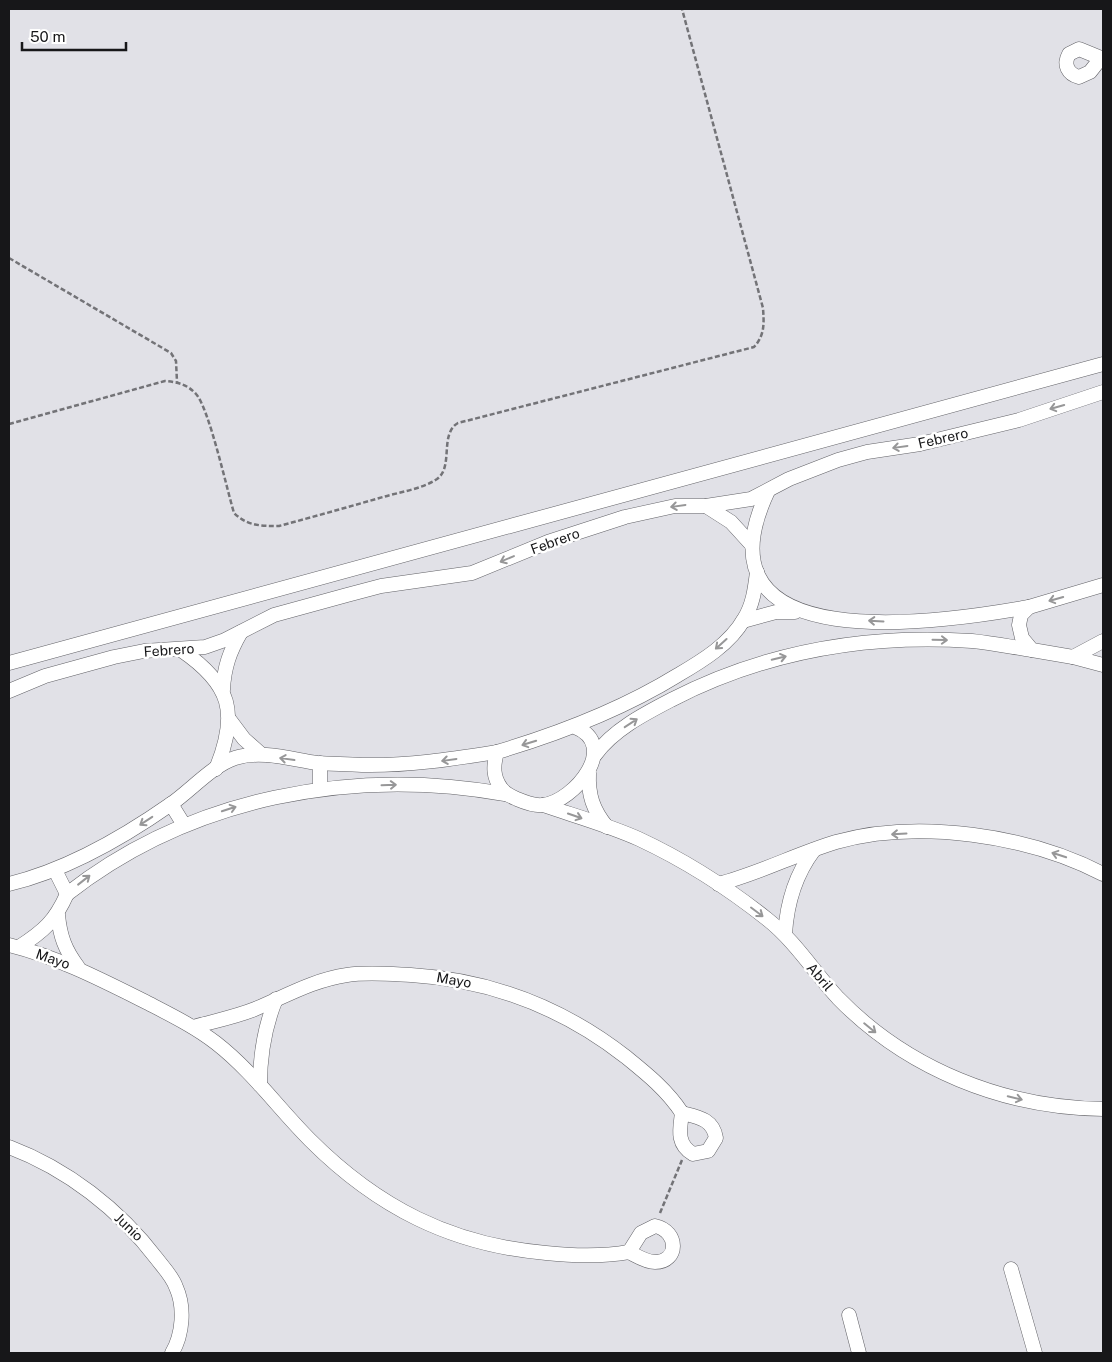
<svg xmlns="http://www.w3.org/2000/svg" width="1112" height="1362" font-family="'Public Sans',sans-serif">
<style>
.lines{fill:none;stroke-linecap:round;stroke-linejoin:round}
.street-casing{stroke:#626267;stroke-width:15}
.path{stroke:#737377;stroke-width:2.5;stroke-dasharray:5 2.5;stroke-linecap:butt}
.street{stroke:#fff;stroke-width:14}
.oneway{stroke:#979798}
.labels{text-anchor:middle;stroke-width:5;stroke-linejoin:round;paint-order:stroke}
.street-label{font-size:14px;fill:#171719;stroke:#fff}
</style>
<rect width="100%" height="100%" fill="#e1e1e7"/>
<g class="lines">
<g class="street-casing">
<g id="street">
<path d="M1079,49L1101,58L1090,72L1079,77C1068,74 1063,65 1069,54Z"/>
<path d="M768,491C688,661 940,623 1029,607"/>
<polyline points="706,506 731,522 751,544"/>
<polyline points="1103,585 1029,607 1021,615 1019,625 1022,638 1032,650 1073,657 1103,665"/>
<polyline points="743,621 776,612 795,612"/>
<path d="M181,650C231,684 239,713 216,769"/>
<polyline points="1073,657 1103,641"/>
<polyline points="9,663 1103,364"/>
<path d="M223,690C224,667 230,651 241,632"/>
<polyline points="9,691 45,676 114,657 144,651 205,647 225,640 274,615 347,595 381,586 472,573 548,542 625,517 675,506 706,506 751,499 789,479 838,460 867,452 920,444 1019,420 1103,392"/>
<polyline points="229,719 244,739 261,754"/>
<path d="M575,727C620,745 575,801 543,805C535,806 524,802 517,799C510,796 505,794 501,788C493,777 493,766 497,752C561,733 621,710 678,675C702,661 730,644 744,619C753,605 755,588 757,572"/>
<path d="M595,755C613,730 644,714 671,700C764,652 867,634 972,641C992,643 1012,647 1032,650"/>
<polyline points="320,763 320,788"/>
<path d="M589,773C588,795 593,810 607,827"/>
<polyline points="171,804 184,825"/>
<path d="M543,805C575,816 608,825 639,839C684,860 728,888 767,919C795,941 814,972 838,998C907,1069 1004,1108 1103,1109"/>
<path d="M55,870L67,894C191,797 352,767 505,794"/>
<path d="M9,884C67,870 121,839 171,804C190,791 213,765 235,758C261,750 290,759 317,763C331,764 347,764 362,765C408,766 452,759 497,752"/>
<path d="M718,884C758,874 796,854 836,842C918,819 1028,835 1103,874"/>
<path d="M58,915C60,936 65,950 78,967"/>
<path d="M785,934C787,902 795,875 814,850"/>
<path d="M9,945C57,957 100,979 144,1001C169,1014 194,1026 216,1043C252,1071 278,1108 310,1140C377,1207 451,1245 546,1253C574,1256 601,1257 629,1252"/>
<path d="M19,947C44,931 55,921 67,894"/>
<path d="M193,1027C214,1021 235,1017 255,1009C286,996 313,980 347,975C367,972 390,974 411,975C491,980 562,1007 626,1057C647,1074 667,1090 682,1113"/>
<path d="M260,1085C260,1054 264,1028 276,999"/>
<path d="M682,1113C698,1117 713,1119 716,1138L708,1151L693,1154C676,1144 680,1129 682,1113Z"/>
<path d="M9,1147C67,1169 119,1209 157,1259C163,1267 172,1276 176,1287C185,1307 183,1334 172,1353"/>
<path d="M655,1226C679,1231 679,1262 655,1262C646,1262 637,1256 629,1252L641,1233Z"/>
<polyline points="1011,1269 1035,1353"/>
<polyline points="849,1315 859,1353"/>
</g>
</g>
<g class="path">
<polyline points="9,258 171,353 176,361 177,382"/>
<path d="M9,424L165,381C177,382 187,384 196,394C209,408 227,490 234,513C247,526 261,526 279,526C313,517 348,507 383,497C400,492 422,489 437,479C454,467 439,434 458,423L754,347C765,335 764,323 763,308L682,9"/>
<polyline points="660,1213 682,1160"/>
</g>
<use href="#street" class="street"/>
</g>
<defs><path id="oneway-shaft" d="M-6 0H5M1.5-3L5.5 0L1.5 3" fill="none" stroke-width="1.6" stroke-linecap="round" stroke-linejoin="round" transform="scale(1.25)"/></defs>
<g class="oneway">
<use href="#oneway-shaft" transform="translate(1057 407) rotate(164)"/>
<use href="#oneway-shaft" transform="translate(900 447) rotate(172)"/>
<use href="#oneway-shaft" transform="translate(678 506) rotate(172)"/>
<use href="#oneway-shaft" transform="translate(507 559) rotate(157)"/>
<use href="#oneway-shaft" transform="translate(1056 599) rotate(164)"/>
<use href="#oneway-shaft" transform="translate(876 621) rotate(-177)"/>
<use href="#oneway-shaft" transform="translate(940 640) rotate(1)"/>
<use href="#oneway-shaft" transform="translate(721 644) rotate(138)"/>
<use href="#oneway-shaft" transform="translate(779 658) rotate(-13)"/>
<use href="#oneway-shaft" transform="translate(631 723) rotate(-33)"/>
<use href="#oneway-shaft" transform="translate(529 743) rotate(163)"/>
<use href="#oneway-shaft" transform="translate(287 759) rotate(-172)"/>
<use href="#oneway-shaft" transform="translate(449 760) rotate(172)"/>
<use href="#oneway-shaft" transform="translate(389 785) rotate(-2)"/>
<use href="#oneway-shaft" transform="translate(229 809) rotate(-18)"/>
<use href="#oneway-shaft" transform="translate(575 816) rotate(19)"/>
<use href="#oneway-shaft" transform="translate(146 821) rotate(147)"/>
<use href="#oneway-shaft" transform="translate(899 834) rotate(177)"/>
<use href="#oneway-shaft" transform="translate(1059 855) rotate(-162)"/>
<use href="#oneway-shaft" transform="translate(84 880) rotate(-38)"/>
<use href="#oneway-shaft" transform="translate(757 912) rotate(37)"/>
<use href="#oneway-shaft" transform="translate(870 1028) rotate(39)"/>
<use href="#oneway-shaft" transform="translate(1015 1098) rotate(14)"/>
</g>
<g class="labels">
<g class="street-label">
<text transform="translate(943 438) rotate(-13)" y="5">Febrero</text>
<text transform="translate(555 541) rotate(-20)" y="5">Febrero</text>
<text transform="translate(169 650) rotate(-4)" y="5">Febrero</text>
<text transform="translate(53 959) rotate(19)" y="5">Mayo</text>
<text transform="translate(820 977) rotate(49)" y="5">Abril</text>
<text transform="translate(454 980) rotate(10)" y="5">Mayo</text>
<text transform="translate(129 1227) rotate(44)" y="5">Junio</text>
</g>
</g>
<rect width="1112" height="1362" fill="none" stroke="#171719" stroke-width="20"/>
<path d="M22 42v8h104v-8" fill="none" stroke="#171719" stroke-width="2.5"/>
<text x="30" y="42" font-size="15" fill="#171719" stroke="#ffffff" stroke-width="4" paint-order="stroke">50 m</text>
</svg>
